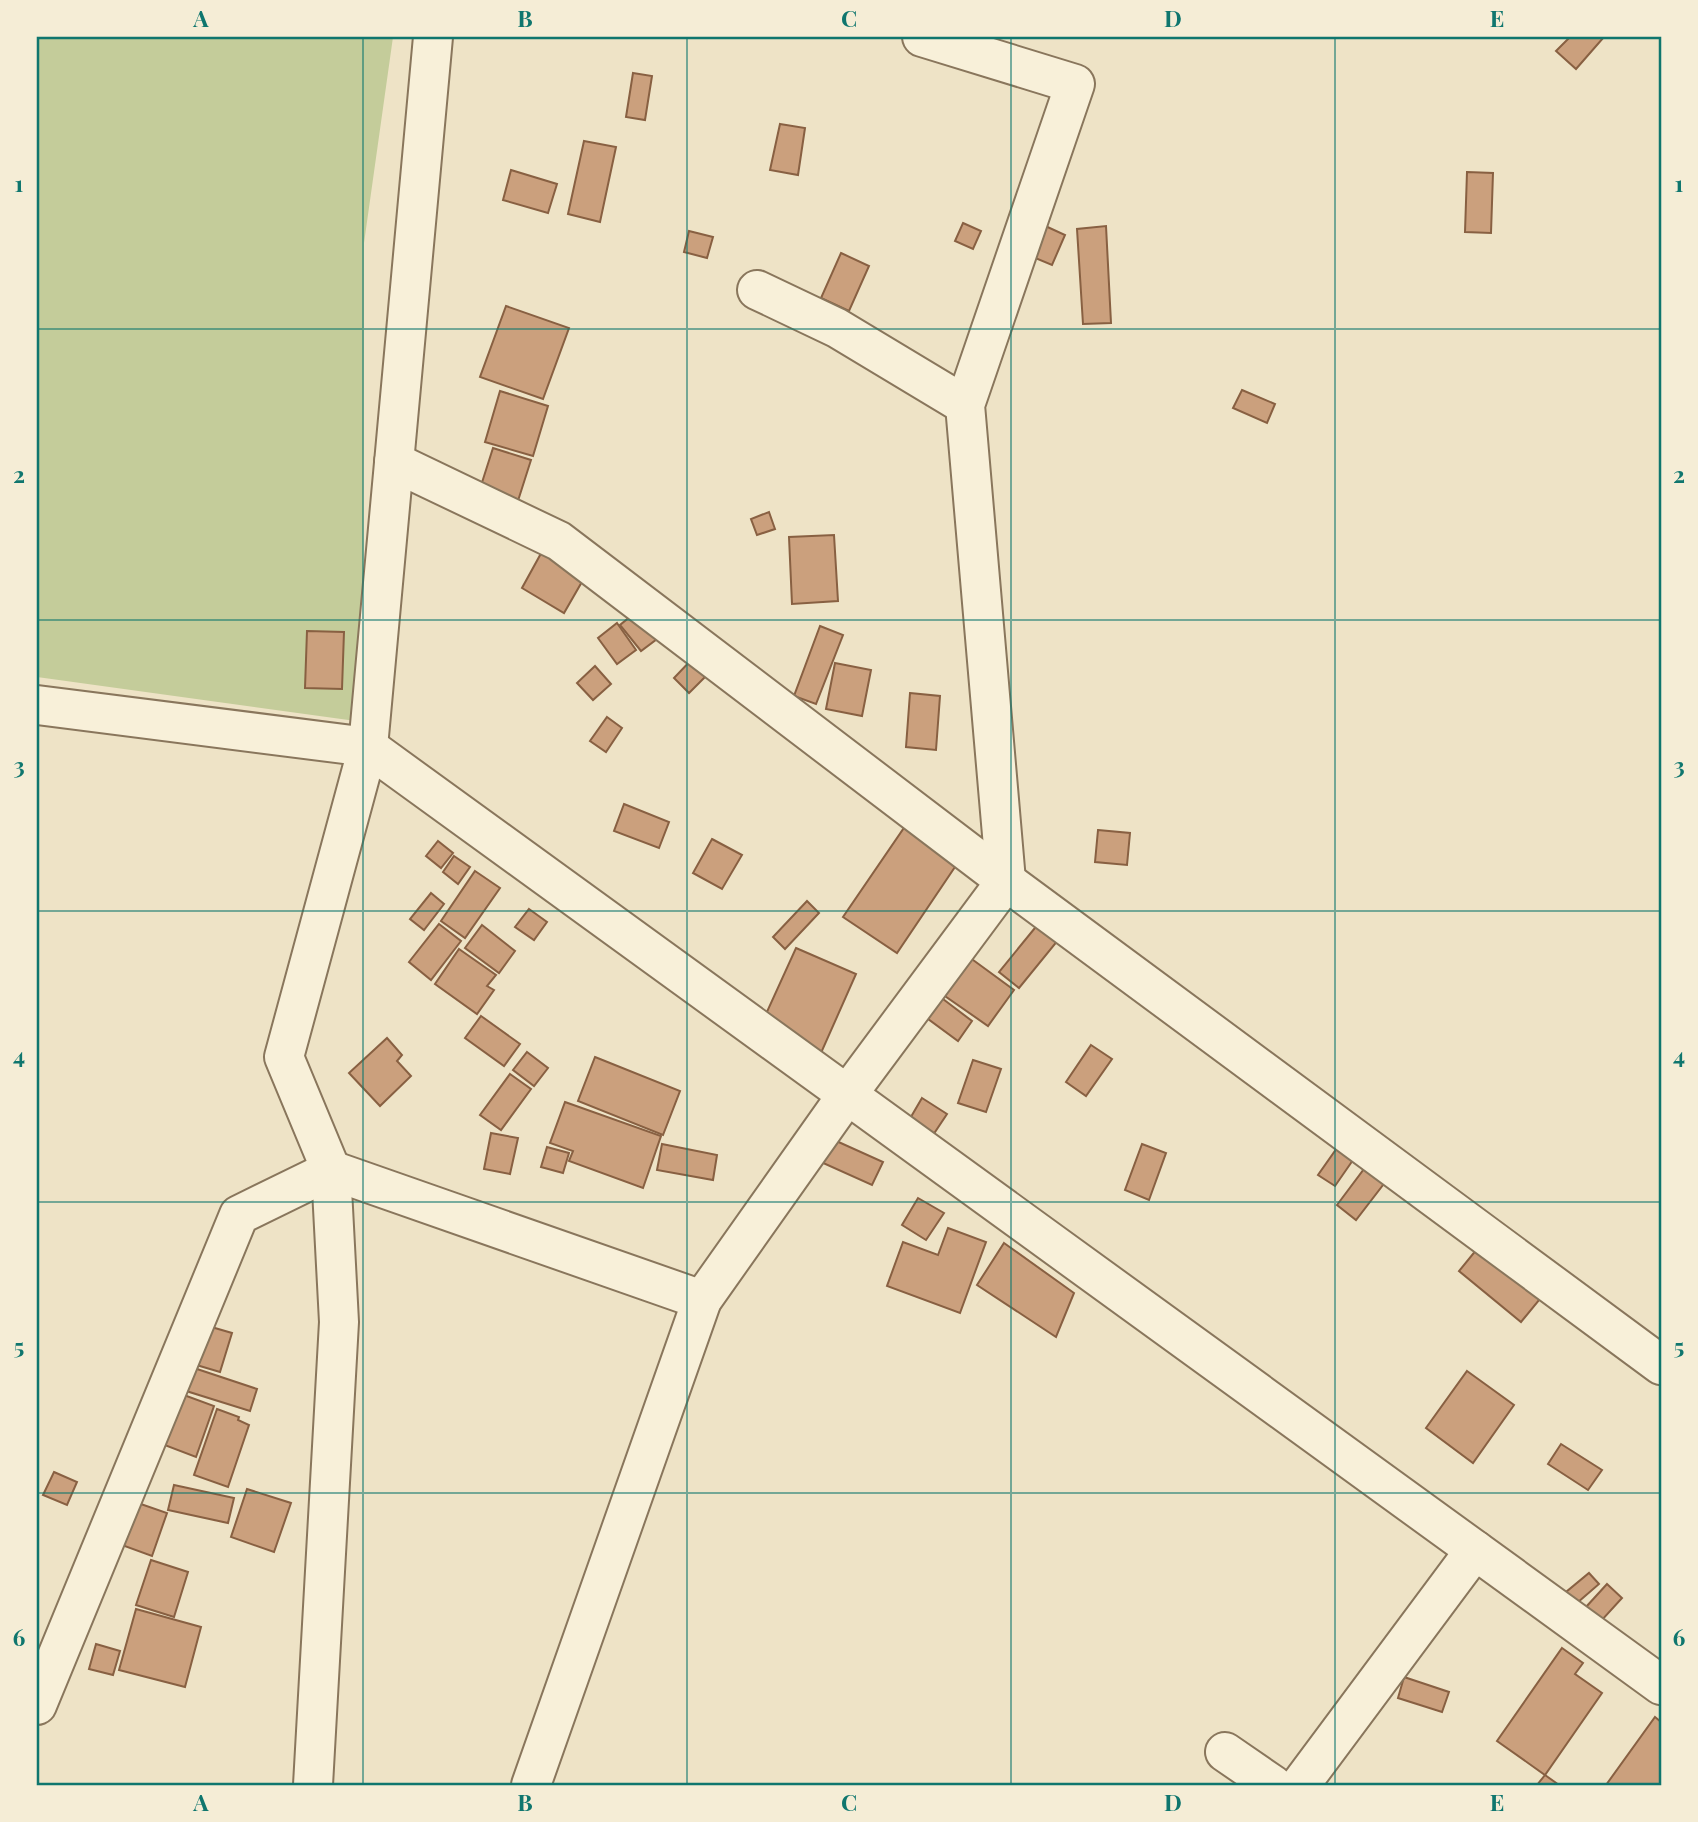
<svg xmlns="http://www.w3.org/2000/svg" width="1698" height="1822" font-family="'Playfair Display',serif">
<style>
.green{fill:#c4cc9a}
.building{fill:#cba07d;stroke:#886042;stroke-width:2}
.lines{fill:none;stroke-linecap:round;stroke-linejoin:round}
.minor-casing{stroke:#89765c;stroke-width:42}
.minor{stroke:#f8f0d9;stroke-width:38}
.grid{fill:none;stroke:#0f766e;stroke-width:2;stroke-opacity:0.55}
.neatline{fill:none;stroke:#0f766e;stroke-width:2.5}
.grid-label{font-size:23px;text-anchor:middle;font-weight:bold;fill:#0f766e}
</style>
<rect width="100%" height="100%" fill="#eee3c6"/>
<polygon class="green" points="37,37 393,37 364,243 363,722 37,677"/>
<g class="building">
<polygon points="1570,37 1604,37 1576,69 1556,51"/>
<polygon points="633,73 652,76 645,120 626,117"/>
<polygon points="780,124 805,128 798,175 770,170"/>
<polygon points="584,141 616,147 600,222 568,214"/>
<polygon points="511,170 557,184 548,213 503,200"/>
<polygon points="1467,172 1493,173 1491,233 1465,232"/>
<polygon points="963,223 981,231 973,249 955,241"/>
<polygon points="1041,224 1065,235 1052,265 1028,255"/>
<polygon points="1106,226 1111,323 1083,324 1077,229"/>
<polygon points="689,231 713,237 707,258 684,252"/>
<polygon points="841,253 869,266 849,311 821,298"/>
<polygon points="506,306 569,328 543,399 480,377"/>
<polygon points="1242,390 1275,404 1267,423 1233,408"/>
<polygon points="500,391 548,406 533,456 485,442"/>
<polygon points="493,448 531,460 516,507 478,495"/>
<polygon points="769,512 775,529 757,535 751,519"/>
<polygon points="834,535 838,601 792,604 789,537"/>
<polygon points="544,548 587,573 564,613 522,588"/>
<polygon points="636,612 657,639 641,651 620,625"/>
<polygon points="617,623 636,650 617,664 598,638"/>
<polygon points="820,626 843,635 816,704 794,696"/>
<polygon points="307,631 344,632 342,689 305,688"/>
<polygon points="696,655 712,670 689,693 674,678"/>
<polygon points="835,663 871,670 862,716 826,709"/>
<polygon points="595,666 611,684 593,700 577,683"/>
<polygon points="910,693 940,696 936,750 906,747"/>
<polygon points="607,717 622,728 606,752 590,741"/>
<polygon points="624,804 669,822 659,848 614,831"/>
<polygon points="908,822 961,858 897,953 843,917"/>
<polygon points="1098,830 1130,833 1127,865 1095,862"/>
<polygon points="712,839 742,855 722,889 693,873"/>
<polygon points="438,841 453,853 441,868 426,856"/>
<polygon points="454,856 470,867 458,884 443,872"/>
<polygon points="475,871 500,888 465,938 441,921"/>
<polygon points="431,893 444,904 424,930 410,919"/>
<polygon points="807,901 819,913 785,949 773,937"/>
<polygon points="529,909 547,922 534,940 515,927"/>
<polygon points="1039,923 1059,939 1019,988 999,972"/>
<polygon points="439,924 461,941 431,980 409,962"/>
<polygon points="482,925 515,951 499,973 465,948"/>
<polygon points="796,948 856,974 821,1053 761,1025"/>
<polygon points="459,949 496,975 487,986 494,990 477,1014 435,984"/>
<polygon points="969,957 1014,990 988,1026 942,994"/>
<polygon points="939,996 972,1021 958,1041 924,1016"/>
<polygon points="481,1016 520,1044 504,1066 465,1038"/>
<polygon points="387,1038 402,1055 397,1061 411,1076 380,1106 349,1073"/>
<polygon points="1091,1045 1112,1059 1086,1096 1066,1082"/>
<polygon points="527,1052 548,1068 534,1086 513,1070"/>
<polygon points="595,1057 680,1091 663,1135 578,1101"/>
<polygon points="973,1060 1001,1069 986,1112 958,1103"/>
<polygon points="510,1074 531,1089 501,1130 480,1115"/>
<polygon points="922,1098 947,1114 931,1138 908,1122"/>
<polygon points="565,1102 661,1136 643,1188 569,1161 573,1151 550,1143"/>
<polygon points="491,1133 518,1138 510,1174 484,1169"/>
<polygon points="823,1135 883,1162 872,1185 812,1158"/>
<polygon points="662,1144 717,1155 713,1180 657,1170"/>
<polygon points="1142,1144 1166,1153 1149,1200 1125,1190"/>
<polygon points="547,1147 569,1153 563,1173 541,1167"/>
<polygon points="1337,1148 1353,1160 1335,1186 1318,1175"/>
<polygon points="1373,1157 1393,1172 1356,1220 1337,1205"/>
<polygon points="918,1198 944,1213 926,1240 902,1225"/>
<polygon points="948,1228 986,1242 960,1313 887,1286 903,1242 938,1255"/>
<polygon points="1486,1238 1549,1288 1521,1322 1459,1271"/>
<polygon points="1004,1243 1074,1293 1056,1337 977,1285"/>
<polygon points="177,1317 232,1333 220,1372 166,1356"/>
<polygon points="191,1367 257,1389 250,1411 183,1390"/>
<polygon points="1467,1371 1514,1405 1473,1463 1426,1428"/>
<polygon points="173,1391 214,1406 196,1457 154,1441"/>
<polygon points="217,1409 239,1417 238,1420 249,1425 228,1487 194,1475"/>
<polygon points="1561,1444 1602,1470 1588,1490 1548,1464"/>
<polygon points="54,1472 77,1482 67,1505 43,1495"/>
<polygon points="174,1485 234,1498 228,1523 168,1510"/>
<polygon points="247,1489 291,1503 274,1552 231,1537"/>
<polygon points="135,1502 167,1513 152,1556 119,1544"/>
<polygon points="151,1560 188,1572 174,1617 136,1605"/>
<polygon points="1589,1573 1599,1584 1570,1609 1560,1597"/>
<polygon points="1607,1584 1622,1598 1602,1620 1586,1607"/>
<polygon points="136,1609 201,1627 185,1687 119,1670"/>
<polygon points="96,1644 120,1651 113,1675 89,1669"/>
<polygon points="1562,1648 1583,1663 1575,1674 1602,1693 1545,1775 1497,1741"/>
<polygon points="1404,1677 1449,1692 1442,1712 1398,1698"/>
<polygon points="1655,1717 1661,1722 1661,1785 1606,1785"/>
<polygon points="1545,1775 1559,1785 1537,1785"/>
</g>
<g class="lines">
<g class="minor-casing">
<g id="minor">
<polyline points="757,290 837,328 965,405"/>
<polyline points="394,462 559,541 1006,881 1661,1365"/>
<polyline points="37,705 368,747 1661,1685"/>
<polyline points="37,1705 239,1215 331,1170 702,1300"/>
<polyline points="1225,1752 1273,1785"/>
<polyline points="313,1785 339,1322 331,1170 284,1057 368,747 433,37"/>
<polyline points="531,1785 702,1300 847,1095 1006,881 965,405 1075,84 922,37"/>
<polyline points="1300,1785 1475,1550"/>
</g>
</g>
<use href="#minor" class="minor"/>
</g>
<path class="grid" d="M363,37V1785M687,37V1785M1011,37V1785M1335,37V1785M37,329H1661M37,620H1661M37,911H1661M37,1202H1661M37,1493H1661"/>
<rect width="1698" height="1822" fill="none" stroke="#f5edd6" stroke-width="77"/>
<rect x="38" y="38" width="1622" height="1746" class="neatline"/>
<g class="grid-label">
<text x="201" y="27">A</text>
<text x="525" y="27">B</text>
<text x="849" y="27">C</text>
<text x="1173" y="27">D</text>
<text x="1497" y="27">E</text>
<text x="19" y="192">1</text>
<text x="1679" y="192">1</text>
<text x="19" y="483">2</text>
<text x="1679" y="483">2</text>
<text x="19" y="774">3</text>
<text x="1679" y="774">3</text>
<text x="19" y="1064">4</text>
<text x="1679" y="1064">4</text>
<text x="19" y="1355">5</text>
<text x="1679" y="1355">5</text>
<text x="19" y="1646">6</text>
<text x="1679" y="1646">6</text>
<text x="201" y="1811">A</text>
<text x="525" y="1811">B</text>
<text x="849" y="1811">C</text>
<text x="1173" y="1811">D</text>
<text x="1497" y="1811">E</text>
</g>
</svg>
